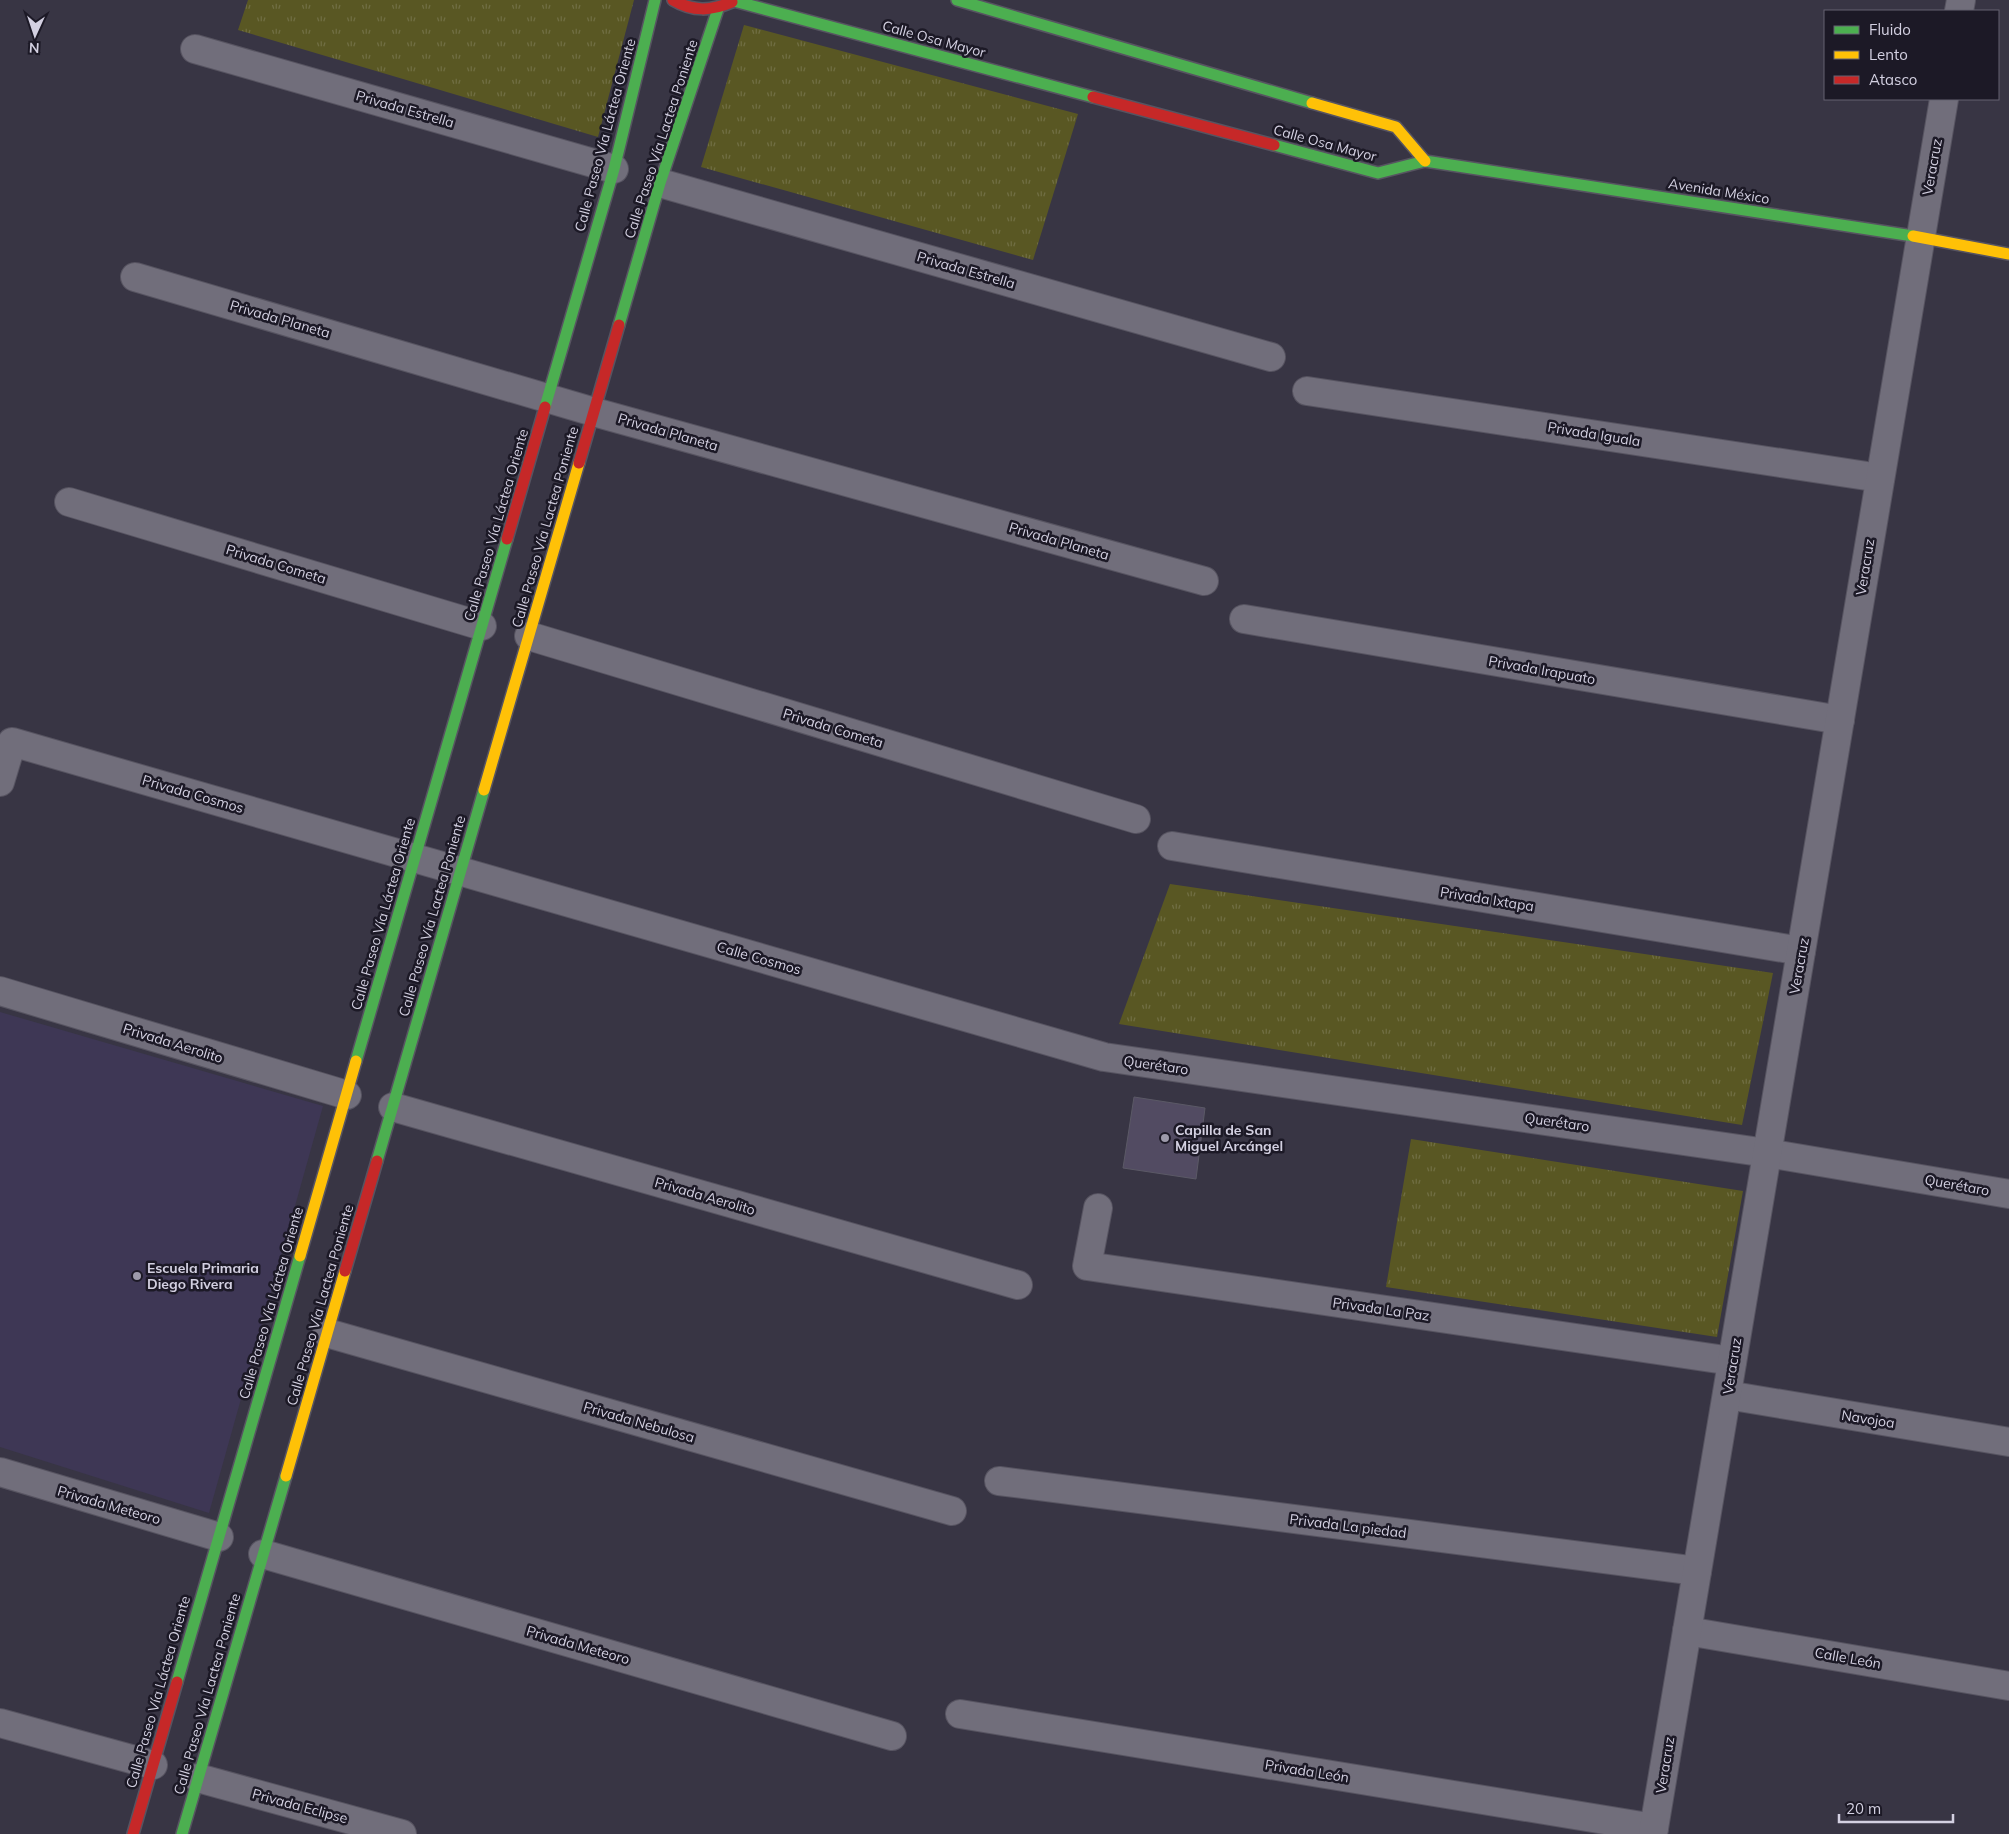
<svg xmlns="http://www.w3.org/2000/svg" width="2009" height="1834" font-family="Mulish,sans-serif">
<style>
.built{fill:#3e3755}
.park{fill:url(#park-tufts)}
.building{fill:#524b62;stroke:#5b5966}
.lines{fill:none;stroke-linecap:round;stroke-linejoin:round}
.street-casing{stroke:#575461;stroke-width:30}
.fast-casing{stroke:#575461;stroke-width:14}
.slow-casing{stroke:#575461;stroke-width:14}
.jam-casing{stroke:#575461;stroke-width:14}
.street{stroke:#716e7b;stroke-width:28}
.fast{stroke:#4caf50;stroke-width:11}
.slow{stroke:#ffc107;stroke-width:11}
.jam{stroke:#c62828;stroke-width:11}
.poi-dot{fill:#9d9aaa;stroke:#1c1926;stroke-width:2}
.labels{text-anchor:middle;stroke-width:5;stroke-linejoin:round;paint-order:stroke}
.street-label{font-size:14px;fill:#d3d0e1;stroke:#1c1926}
.poi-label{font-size:14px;font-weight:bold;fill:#d3d0e1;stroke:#1c1926;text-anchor:start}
</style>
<defs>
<pattern id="park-tufts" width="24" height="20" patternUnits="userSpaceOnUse" patternTransform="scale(1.25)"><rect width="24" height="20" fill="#595723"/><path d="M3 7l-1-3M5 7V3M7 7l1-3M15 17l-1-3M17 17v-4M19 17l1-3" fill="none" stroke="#706e43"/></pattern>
</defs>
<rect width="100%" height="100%" fill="#383544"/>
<polygon class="built" points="0,1012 323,1106 209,1513 0,1447"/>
<g class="park">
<polygon points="248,0 634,0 598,137 238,30"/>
<polygon points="744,25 1078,114 1033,260 701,167"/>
<polygon points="1170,884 1773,973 1742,1125 1119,1024"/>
<polygon points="1411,1139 1743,1191 1717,1337 1386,1287"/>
</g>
<polygon class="building" points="1134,1097 1205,1108 1196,1179 1123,1168"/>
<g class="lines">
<g class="street-casing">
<g id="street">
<polyline points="1959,11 1961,0"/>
<polyline points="195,49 614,169"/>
<polyline points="660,183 1271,357"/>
<polyline points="135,277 594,412 1204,581"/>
<polyline points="1307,391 1880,478"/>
<polyline points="69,502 482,626"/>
<polyline points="1244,619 1840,720"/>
<polyline points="529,636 1136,819"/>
<polyline points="0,782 12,742 1104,1057 1767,1153 2009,1194"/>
<polyline points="1172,846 1801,951"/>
<polyline points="0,991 347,1095"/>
<polyline points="393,1107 1018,1285"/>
<polyline points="1098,1208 1087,1266 1732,1361"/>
<polyline points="327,1333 952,1511"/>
<polyline points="1727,1395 2009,1442"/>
<polyline points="0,1472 219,1537"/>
<polyline points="999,1481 1697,1571"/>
<polyline points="263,1554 892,1736"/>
<polyline points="1687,1631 2009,1686"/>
<polyline points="960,1714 1654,1828"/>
<polyline points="0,1723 153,1765"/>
<polyline points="198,1778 402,1834"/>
<polyline points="1653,1834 1944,99"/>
</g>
</g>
<g class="fast-casing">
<g id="fast">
<polyline points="957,0 1312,103"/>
<polyline points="734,1 1093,97"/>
<polyline points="1274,145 1378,173 1425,161 1913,236"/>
<polyline points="619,325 660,183 718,9"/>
<polyline points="545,407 614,169 655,0"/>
<polyline points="356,1061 507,539"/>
<polyline points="377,1161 484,790"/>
<polyline points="177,1682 300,1256"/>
<polyline points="182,1834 286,1476"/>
</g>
</g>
<g class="slow-casing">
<g id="slow">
<polyline points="1312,103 1396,127 1425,161"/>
<polyline points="1913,236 2009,254"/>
<polyline points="484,790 579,463"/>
<polyline points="300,1256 356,1061"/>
<polyline points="286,1476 345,1271"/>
</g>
</g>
<g class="jam-casing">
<g id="jam">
<path d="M673,0C693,12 711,11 732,2"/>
<polyline points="1093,97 1274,145"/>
<polyline points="579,463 619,325"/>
<polyline points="507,539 545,407"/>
<polyline points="345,1271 377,1161"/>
<polyline points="133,1834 177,1682"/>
</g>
</g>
<use href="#street" class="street"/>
<use href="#fast" class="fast"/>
<use href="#slow" class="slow"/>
<use href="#jam" class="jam"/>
</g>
<g class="poi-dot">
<circle cx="1165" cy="1138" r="5"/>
<circle cx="137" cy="1276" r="5"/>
</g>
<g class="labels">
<g class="street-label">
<text transform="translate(934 39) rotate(15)" y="5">Calle Osa Mayor</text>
<text transform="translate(405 109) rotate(16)" y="5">Privada Estrella</text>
<text transform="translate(605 135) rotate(-75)" y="5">Calle Paseo Vía Láctea Oriente</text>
<text transform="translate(661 139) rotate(-72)" y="5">Calle Paseo Vía Lactea Poniente</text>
<text transform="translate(1325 143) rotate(15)" y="5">Calle Osa Mayor</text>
<text transform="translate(1932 167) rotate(-80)" y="5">Veracruz</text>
<text transform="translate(1719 191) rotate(9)" y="5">Avenida México</text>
<text transform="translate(966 270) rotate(16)" y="5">Privada Estrella</text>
<text transform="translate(280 319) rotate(16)" y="5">Privada Planeta</text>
<text transform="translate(668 432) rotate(16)" y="5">Privada Planeta</text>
<text transform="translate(1594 434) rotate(9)" y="5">Privada Iguala</text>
<text transform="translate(496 525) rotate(-74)" y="5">Calle Paseo Vía Láctea Oriente</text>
<text transform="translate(545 527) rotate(-74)" y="5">Calle Paseo Vía Lactea Poniente</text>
<text transform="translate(1059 541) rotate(16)" y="5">Privada Planeta</text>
<text transform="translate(276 564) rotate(17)" y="5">Privada Cometa</text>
<text transform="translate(1865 567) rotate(-81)" y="5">Veracruz</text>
<text transform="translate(1542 670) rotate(10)" y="5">Privada Irapuato</text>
<text transform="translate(833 728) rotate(17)" y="5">Privada Cometa</text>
<text transform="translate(193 794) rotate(16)" y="5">Privada Cosmos</text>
<text transform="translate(1487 899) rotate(9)" y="5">Privada Ixtapa</text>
<text transform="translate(383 914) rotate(-74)" y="5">Calle Paseo Vía Láctea Oriente</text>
<text transform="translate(432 916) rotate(-74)" y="5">Calle Paseo Vía Lactea Poniente</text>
<text transform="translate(759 958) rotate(16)" y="5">Calle Cosmos</text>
<text transform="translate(1799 966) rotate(-80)" y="5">Veracruz</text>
<text transform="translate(173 1043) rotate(17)" y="5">Privada Aerolito</text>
<text transform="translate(1156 1065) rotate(8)" y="5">Querétaro</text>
<text transform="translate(1557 1122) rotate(8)" y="5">Querétaro</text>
<text transform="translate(1957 1185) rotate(10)" y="5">Querétaro</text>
<text transform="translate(705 1196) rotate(16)" y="5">Privada Aerolito</text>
<text transform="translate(271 1303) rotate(-74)" y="5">Calle Paseo Vía Láctea Oriente</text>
<text transform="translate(320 1305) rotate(-74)" y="5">Calle Paseo Vía Lactea Poniente</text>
<text transform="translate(1381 1309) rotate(8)" y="5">Privada La Paz</text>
<text transform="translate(1732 1366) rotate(-81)" y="5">Veracruz</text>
<text transform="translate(1868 1419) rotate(9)" y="5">Navojoa</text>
<text transform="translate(639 1422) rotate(16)" y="5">Privada Nebulosa</text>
<text transform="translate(109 1505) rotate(16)" y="5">Privada Meteoro</text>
<text transform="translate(1348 1526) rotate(7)" y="5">Privada La piedad</text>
<text transform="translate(578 1645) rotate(16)" y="5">Privada Meteoro</text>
<text transform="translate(1848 1658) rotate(10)" y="5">Calle León</text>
<text transform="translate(158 1692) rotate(-74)" y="5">Calle Paseo Vía Láctea Oriente</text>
<text transform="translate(207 1694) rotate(-74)" y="5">Calle Paseo Vía Lactea Poniente</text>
<text transform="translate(1665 1765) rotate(-81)" y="5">Veracruz</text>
<text transform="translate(1307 1771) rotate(9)" y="5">Privada León</text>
<text transform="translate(300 1806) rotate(15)" y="5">Privada Eclipse</text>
</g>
<g class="poi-label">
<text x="1175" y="1135">Capilla de San<tspan x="1175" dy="16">Miguel Arcángel</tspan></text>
<text x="147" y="1273">Escuela Primaria<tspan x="147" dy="16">Diego Rivera</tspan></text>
</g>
</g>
<rect x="1824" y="10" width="175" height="90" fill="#1c1926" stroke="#656271"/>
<rect x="1834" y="26" width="25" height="8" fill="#4caf50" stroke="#656271"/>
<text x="1869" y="35" font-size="15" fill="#d3d0e1">Fluido</text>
<rect x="1834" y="51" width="25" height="8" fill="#ffc107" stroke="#656271"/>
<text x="1869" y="60" font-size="15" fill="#d3d0e1">Lento</text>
<rect x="1834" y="76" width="25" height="8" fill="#c62828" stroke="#656271"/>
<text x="1869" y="85" font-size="15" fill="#d3d0e1">Atasco</text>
<g transform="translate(35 35) rotate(183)" stroke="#1c1926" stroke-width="4" paint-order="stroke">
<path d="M0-4L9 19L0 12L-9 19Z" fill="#d3d0e1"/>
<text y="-8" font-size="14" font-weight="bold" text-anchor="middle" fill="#d3d0e1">N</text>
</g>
<path d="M1839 1814v8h114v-8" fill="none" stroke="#d3d0e1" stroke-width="2.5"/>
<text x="1846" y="1814" font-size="15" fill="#d3d0e1" stroke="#1c1926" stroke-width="4" paint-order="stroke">20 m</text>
</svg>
